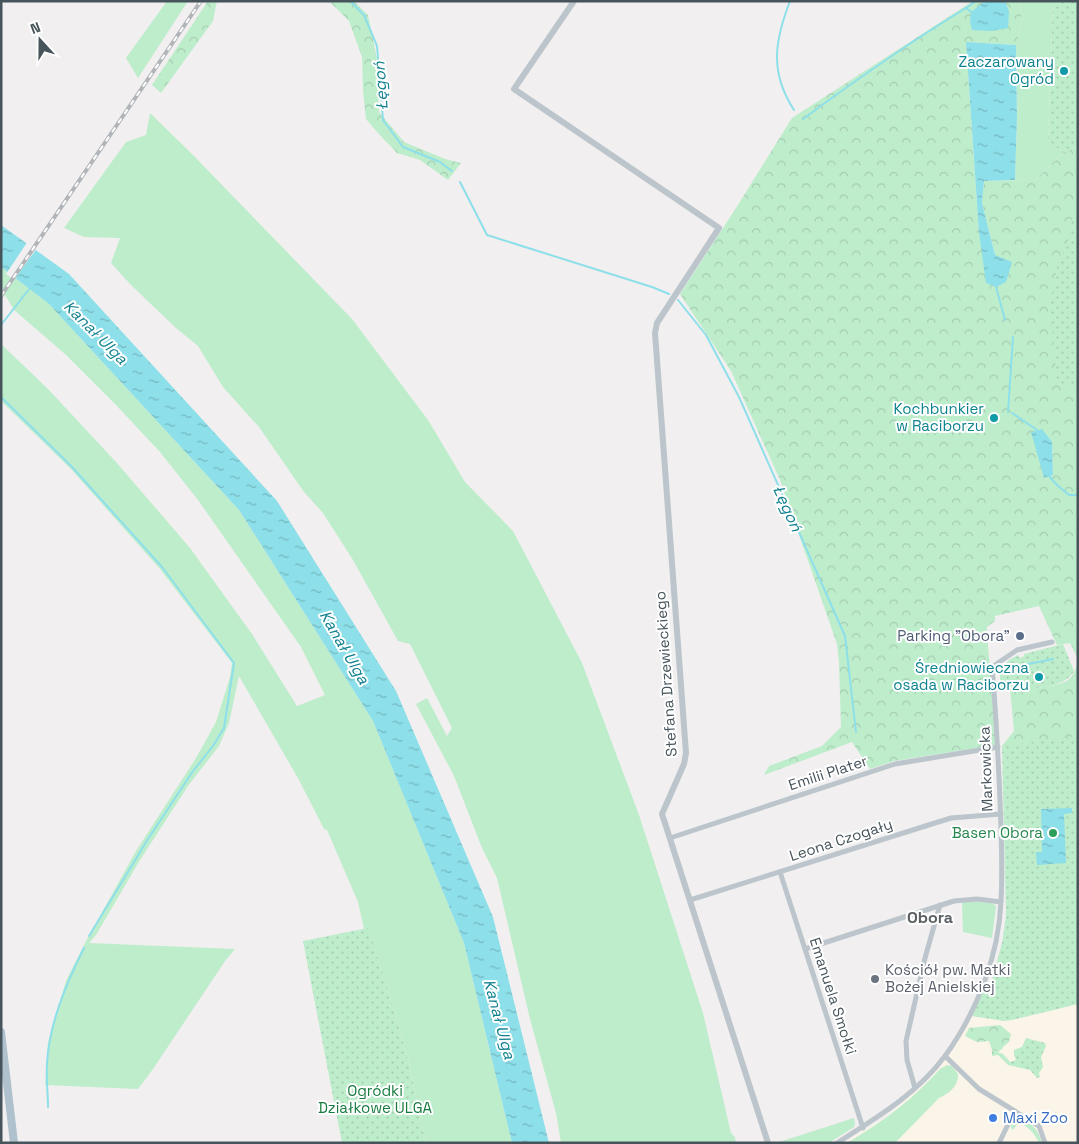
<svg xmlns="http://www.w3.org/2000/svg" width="1079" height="1144" font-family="'Space Grotesk',sans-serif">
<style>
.commercial{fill:#fbf4e8}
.grass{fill:#beedcc}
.forest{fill:url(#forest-crowns);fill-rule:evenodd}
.park{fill:url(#park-dots)}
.water{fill:url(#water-ripples)}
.pier{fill:#f1efef}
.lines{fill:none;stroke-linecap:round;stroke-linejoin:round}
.stream{stroke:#8ddfe9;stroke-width:2}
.minor{stroke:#bbc5cb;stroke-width:5}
.tertiary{stroke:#bbc5cb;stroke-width:6}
.primary{stroke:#afc1cd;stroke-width:8}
.rail-casing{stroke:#b1b5b9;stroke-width:4}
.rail{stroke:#fff;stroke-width:2;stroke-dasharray:5.5;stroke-linecap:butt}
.culture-dot{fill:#0f9aa8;stroke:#fff;stroke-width:2}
.service-dot{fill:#5c6f8a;stroke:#fff;stroke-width:2}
.leisure-dot{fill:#2e9e5b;stroke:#fff;stroke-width:2}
.worship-dot{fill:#6b7280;stroke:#fff;stroke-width:2}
.shop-dot{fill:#3f7fe0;stroke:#fff;stroke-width:2}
.labels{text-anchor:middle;stroke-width:4;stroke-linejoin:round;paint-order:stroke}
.culture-label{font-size:15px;fill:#0d838f;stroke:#fff;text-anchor:end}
.service-label{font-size:15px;fill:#4e5e75;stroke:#fff;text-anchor:end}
.street-label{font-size:15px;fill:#47545b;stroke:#fff}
.leisure-label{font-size:15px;fill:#27864d;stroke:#fff;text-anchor:end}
.worship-label{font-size:15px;fill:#5b616d;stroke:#fff;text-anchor:start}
.park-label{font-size:15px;fill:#1a7b40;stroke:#fff}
.shop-label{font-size:15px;fill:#366cbe;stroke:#fff;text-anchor:start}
.water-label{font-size:16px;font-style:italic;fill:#11818f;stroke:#fff}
.neighbourhood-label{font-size:16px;font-weight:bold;fill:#5b6063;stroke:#fff}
</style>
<defs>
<pattern id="forest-crowns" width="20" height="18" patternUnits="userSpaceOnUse" patternTransform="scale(1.25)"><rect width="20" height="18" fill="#beedcc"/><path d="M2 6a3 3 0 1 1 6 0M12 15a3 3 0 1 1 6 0" fill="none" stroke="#a5cdb1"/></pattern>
<pattern id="park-dots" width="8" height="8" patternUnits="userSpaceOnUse" patternTransform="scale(1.25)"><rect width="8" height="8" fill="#beedcc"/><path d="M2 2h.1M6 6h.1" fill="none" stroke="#a5cdb1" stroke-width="1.8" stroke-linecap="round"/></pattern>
<pattern id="water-ripples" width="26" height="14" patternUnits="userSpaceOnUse" patternTransform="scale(1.25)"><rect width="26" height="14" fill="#8ddfe9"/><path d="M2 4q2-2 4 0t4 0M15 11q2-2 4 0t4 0" fill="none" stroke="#75b7c0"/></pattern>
</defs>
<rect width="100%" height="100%" fill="#f1efef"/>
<polygon class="commercial" points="1078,1004 1078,1143 843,1143 886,1117 926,1082 953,1050 972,1016 1004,1021 1012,1020"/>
<g class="grass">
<polygon points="167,1 188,1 138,78 126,58"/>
<polygon points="1020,1 1053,1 1048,140 1063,153 1035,180 1015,180 1017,118 1016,45 1022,23"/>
<polygon points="150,113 192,154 352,319 428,420 465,482 513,531 582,663 639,815 703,1013 731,1133 735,1137 736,1143 561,1143 556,1113 530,1019 497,878 482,848 454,776 416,704 427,698 447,736 452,728 410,644 398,641 353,560 323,513 304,492 259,427 223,387 198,346 176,328 131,285 111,263 120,238 84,237 64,228 126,142 146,135"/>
<polygon points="1,267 49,304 239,510 373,721 464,943 512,1143 426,1143 408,1060 390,996 368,929 364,929 358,902 327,830 324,829 299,780 239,676 229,723 219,746 188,786 140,860 96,935 89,943 235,949 225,961 153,1069 138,1089 45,1085 48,1043 66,981 85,943 136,851 196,758 216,722 230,677 232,663 160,569 71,469 1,401 1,344 48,389 116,462 190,548 252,634 297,706 325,695 301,647 198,500 160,452 116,405 65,354 14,310 5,295 1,300"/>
<polygon points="967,901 992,903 996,906 992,938 963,932 962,902"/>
<path d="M947,1065L952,1066L958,1074C959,1085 949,1094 939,1098L895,1143H847C885,1120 910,1102 940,1069Z"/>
<polygon points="854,1118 855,1124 854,1127 829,1143 776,1143"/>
<path d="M1021,1120C1034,1124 1038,1130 1042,1143H1039C1036,1135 1027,1124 1018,1123L1013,1130L1011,1128V1124L1015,1121Z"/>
</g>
<g class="forest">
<polygon points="208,1 217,1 213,21 161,93 152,85"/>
<polygon points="329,1 354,1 368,15 377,59 379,112 404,142 445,159 461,163 448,180 420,160 397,153 378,133 366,119 363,91 362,57 349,21"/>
<path d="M973,1H985L981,3L1009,11L1005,1H1020L1022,23L1016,45L966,42L979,233L983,254L995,255L982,203L984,181L1035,180L1063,153L1078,146V659L1070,643L1057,645L1039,606L995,616V621L987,627V632L996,745L894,761L870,769L852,742L764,775L769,766L822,746L841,727L839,663L837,644L780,480L731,371L680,294L736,208L792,118ZM1032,432L1052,442L1053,475L1044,478Z"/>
<path d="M1078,665V787L1002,746L1014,731L1010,689C1023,689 1060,688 1069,679C1073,676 1075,669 1078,665Z"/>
<polygon points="1000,1025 1011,1034 1009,1042 1003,1047 1002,1049 998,1052 992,1050 989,1041 977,1042 965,1036 969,1028"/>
</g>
<g class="park">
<polygon points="1053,1 1078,2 1078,146 1063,153 1048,140"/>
<polygon points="1073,214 1078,214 1078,391 1057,381 1050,305 1057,267 1068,242"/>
<path d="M1063,644L1074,671C1060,694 1022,685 1000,692V669L1009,660L1018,655L1020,658L1024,656V654Z"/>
<polygon points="1078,736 1078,1004 1012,1020 1004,1021 972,1016 987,983 991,984 1002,943 1006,916 1002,746"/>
<polygon points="368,928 390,996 408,1060 426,1143 342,1143 303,941"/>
<polygon points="1026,1038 1045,1043 1046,1046 1041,1057 1043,1067 1039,1073 1040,1077 1037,1078 1030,1070 1008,1065 998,1055 992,1056 992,1050 1003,1054 1010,1062 1016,1060 1014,1055 1014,1050 1022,1047"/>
</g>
<g class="water">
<polygon points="985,1 1005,1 1009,11 1008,28 991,31 972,30 970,22 971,12"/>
<polygon points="966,42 1016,45 1017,118 1015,180 984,181 982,203 995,255 1012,262 1006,282 996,287 986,283 979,233"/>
<polygon points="1,225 69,274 277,501 396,691 493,917 549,1143 512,1143 464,943 373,721 239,510 49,304 1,267"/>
<polygon points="1042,429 1052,442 1053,475 1044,478 1031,432"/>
<polygon points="1072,808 1072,813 1064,814 1066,863 1037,865 1036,852 1042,852 1041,809"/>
</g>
<polygon class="pier" points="28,241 37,248 14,280 6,274"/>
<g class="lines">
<g class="stream">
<polyline points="350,1 364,15 377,46 383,120 403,147 440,162 452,171"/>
<path d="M790,1C775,40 769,72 794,110"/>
<polyline points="966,8 976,1"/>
<path d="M803,119C856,80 910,42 966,8L971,12"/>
<polyline points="460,182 487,235 652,287 669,294"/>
<polyline points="996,287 1005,320"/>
<polyline points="678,300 706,335 739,397 845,636 856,732"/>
<polyline points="1,325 30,288"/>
<polyline points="1,397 72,467 162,567 234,663 224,728 213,746 193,771 148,839 89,936"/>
<polyline points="1008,412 1013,337"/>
<polyline points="1012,413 1037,430"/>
<polyline points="1049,476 1057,485 1069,495 1078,495"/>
<polyline points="1014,667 1053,659"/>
<path d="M48,1107C48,1093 46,1078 47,1064C49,1024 66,984 84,948"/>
</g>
<g class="minor">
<polyline points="670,838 895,764 998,747"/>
<polyline points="780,872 863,1128"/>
<polyline points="690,900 951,818 1001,814"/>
<polyline points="805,949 954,901 977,899 1001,902"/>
<polyline points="945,1056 979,1089 1039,1126 1045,1143"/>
<polyline points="915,1088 907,1060 906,1041 925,958 940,905"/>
<path d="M837,1143C876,1118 917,1094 945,1056C977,1012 999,955 1001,901C1003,868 1001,833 1000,799C998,755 996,711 992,667L1017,650L1052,642"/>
<polyline points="999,1143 1014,1112"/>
</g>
<polyline class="tertiary" points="574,1 514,89 719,228 657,323 655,333 686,753 684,764 662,814 768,1143"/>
<polyline class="primary" points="1,1032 14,1143"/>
<g class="rail-casing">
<polyline id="rail" points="1,296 201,1"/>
</g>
<use href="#rail" class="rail"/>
</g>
<g class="culture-dot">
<circle cx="1064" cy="71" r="5"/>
<circle cx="994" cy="418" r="5"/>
<circle cx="1039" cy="677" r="5"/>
</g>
<circle class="service-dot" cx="1020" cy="636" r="5"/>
<circle class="leisure-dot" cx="1053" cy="833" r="5"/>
<circle class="worship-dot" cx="875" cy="979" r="5"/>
<circle class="shop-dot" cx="993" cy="1118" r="5"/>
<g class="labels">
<g class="culture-label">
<text x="1054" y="67">Zaczarowany<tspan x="1054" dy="17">Ogród</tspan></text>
<text x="984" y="414">Kochbunkier<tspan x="984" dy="17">w Raciborzu</tspan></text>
<text x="1029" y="673">Średniowieczna<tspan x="1029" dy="17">osada w Raciborzu</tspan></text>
</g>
<g class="service-label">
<text x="1010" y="641">Parking "Obora"</text>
</g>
<g class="street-label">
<text transform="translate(666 674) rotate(-94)" y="5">Stefana Drzewieckiego</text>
<text transform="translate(986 769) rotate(-92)" y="5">Markowicka</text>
<text transform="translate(828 773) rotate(-18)" y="5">Emilii Plater</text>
<text transform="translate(841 840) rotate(-18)" y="5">Leona Czogały</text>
<text transform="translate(833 996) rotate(72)" y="5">Emanuela Smołki</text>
</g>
<g class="leisure-label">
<text x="1043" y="838">Basen Obora</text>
</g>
<g class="worship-label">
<text x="885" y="975">Kościół pw. Matki<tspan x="885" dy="17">Bożej Anielskiej</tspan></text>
</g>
<g class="park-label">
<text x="375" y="1096">Ogródki<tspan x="375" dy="17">Działkowe ULGA</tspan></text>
</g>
<g class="shop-label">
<text x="1003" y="1123">Maxi Zoo</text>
</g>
<g class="water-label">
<text transform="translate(380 86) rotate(-94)" y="6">Łęgoń</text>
<text transform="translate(96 332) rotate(45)" y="6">Kanał Ulga</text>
<text transform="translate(788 508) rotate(66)" y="6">Łęgoń</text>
<text transform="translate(345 647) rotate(60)" y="6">Kanał Ulga</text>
<text transform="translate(500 1019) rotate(75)" y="6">Kanał Ulga</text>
</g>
<g class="neighbourhood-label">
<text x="930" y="923">Obora</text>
</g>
</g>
<rect width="1079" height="1144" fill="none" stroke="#47545b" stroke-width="5"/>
<g transform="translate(40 40) rotate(339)" stroke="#ffffff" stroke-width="4" paint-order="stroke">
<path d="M0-4L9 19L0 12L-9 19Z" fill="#47545b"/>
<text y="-8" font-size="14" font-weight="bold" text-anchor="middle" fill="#47545b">N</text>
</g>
</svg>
